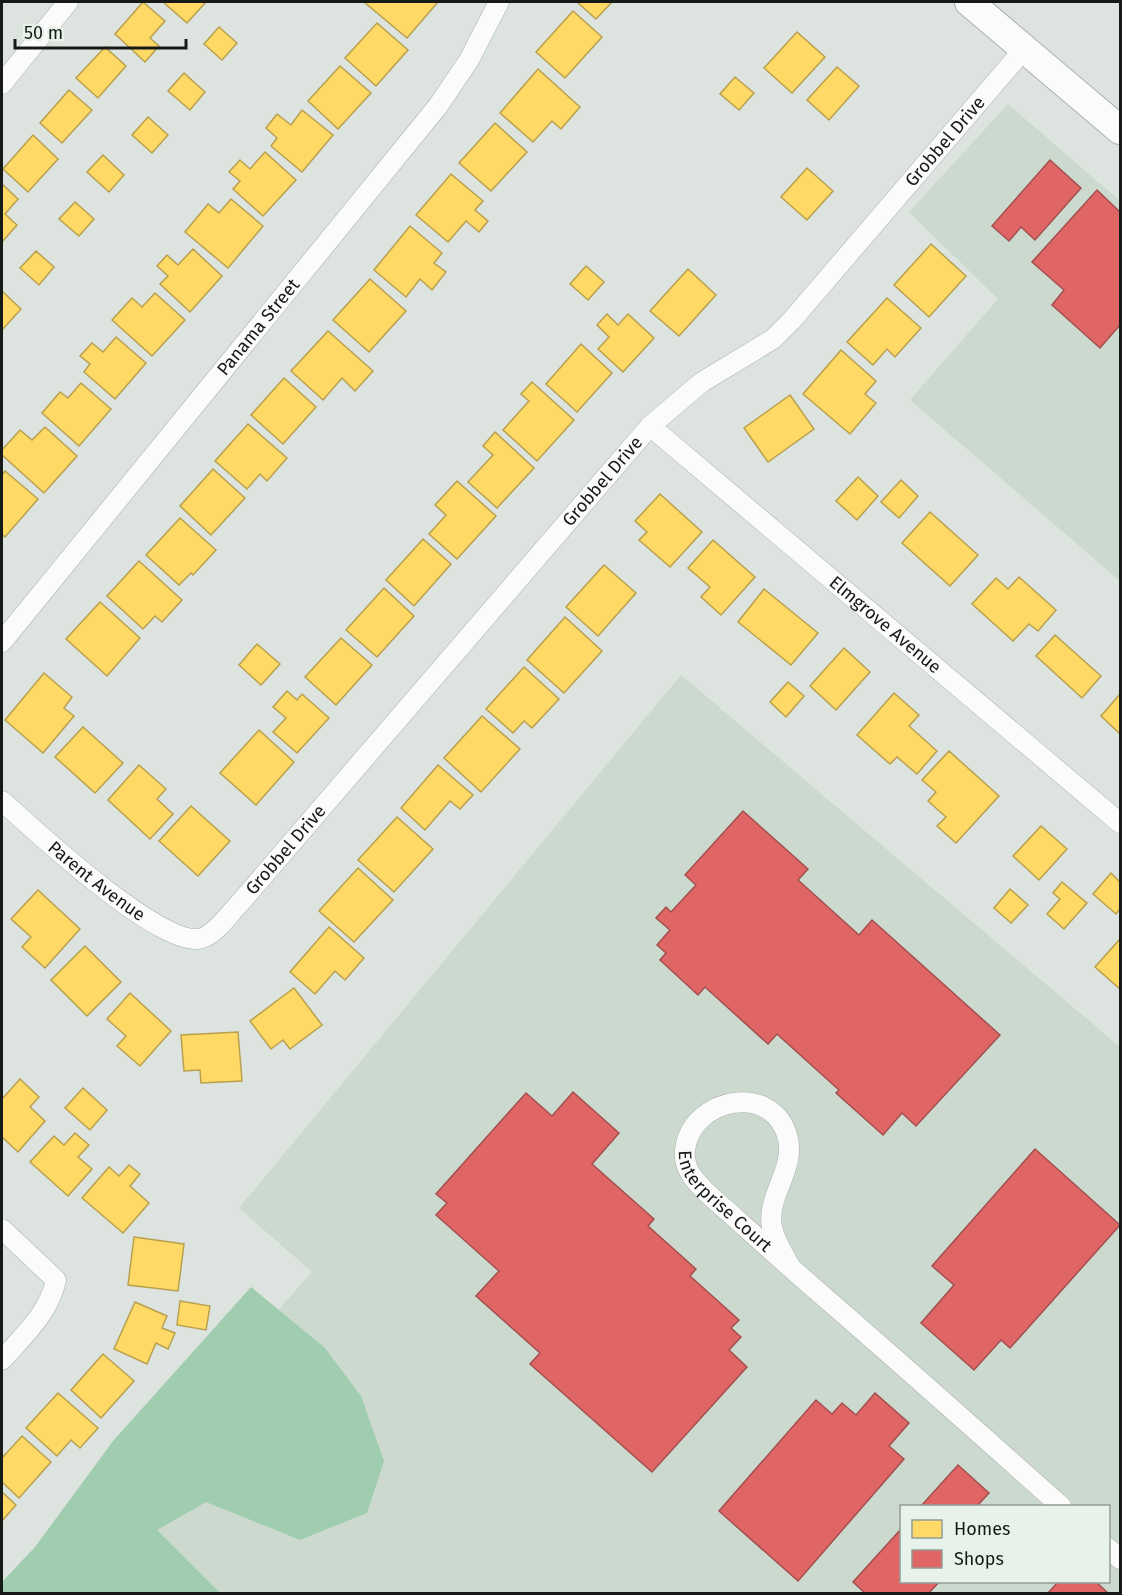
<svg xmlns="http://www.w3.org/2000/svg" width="1122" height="1595" font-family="'Fira Sans',sans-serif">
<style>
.built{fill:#ccd9cf;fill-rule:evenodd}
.forest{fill:#a0cdaf}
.homes{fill:#ffd966;stroke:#b9a04e;stroke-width:1.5}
.shops{fill:#e06666;stroke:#a34f4e;stroke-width:1.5}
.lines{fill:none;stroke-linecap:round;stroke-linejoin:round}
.minor-casing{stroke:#abb0ac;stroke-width:21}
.secondary-casing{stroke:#abb0ac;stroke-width:30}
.minor{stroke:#fafbfa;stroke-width:20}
.secondary{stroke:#fafbfa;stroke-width:28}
.labels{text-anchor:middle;stroke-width:6;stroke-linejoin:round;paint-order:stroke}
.street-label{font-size:18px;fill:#161a17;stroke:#e7f3ea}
</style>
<rect width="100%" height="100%" fill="#dde3de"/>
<g class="built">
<polygon points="1008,104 1120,201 1120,581 910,400 998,299 909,212"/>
<path d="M681,675L1120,1047V1593H188L98,1514L312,1272L239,1208ZM902,1506H1108V1582H902Z"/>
</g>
<polygon class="forest" points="251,1287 325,1348 361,1396 384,1461 367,1513 300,1540 206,1502 157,1530 220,1593 2,1593 2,1582 35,1547 113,1441"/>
<g class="homes">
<polygon points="143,2 165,21 150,38 159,46 145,62 115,34"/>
<polygon points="163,2 206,2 187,23"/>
<polygon points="364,2 438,2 407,38"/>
<polygon points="577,2 612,2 596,19"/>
<polygon points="573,11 602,37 565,78 536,52"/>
<polygon points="377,23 408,50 376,86 345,58"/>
<polygon points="219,27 237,43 222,60 204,44"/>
<polygon points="797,32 825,57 792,93 764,68"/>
<polygon points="105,47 126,66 98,98 76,78"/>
<polygon points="340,66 371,93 338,129 308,101"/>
<polygon points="837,67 859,86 829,120 807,100"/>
<polygon points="538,69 580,107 561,129 552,121 533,142 500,113"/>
<polygon points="184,73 205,92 190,110 168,91"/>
<polygon points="735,77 754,93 739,110 720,94"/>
<polygon points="69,90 92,110 62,143 40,123"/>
<polygon points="302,110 333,135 302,172 271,146 277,138 266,128 277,114 291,125"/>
<polygon points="148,117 168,135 152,153 132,135"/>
<polygon points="495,123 527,152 491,191 459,163"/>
<polygon points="33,135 58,159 28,192 3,169"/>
<polygon points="265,152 296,180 263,216 233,189 240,181 229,172 240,160 250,169"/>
<polygon points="103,155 124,175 109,192 87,172"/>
<polygon points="807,168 833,191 807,220 781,197"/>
<polygon points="451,174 483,201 475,210 488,221 479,232 466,221 448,242 416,215"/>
<polygon points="2,184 18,199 5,214 17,225 2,242"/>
<polygon points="231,199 263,226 228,268 185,232 208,204 219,213"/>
<polygon points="75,202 94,219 79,236 59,219"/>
<polygon points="410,226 442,253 434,263 446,272 432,290 420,279 406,297 374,270"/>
<polygon points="931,244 966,276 929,317 894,285"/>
<polygon points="193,249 222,276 190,312 160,284 168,276 157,266 167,255 178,265"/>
<polygon points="36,251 54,267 39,285 20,268"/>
<polygon points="586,266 604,282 588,300 570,284"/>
<polygon points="688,269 716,295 679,336 650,311"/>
<polygon points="370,279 406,311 369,352 333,320"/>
<polygon points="2,291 21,309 3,329 2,327"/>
<polygon points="155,293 185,320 152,356 112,320 132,298 142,307"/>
<polygon points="887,298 921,328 895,357 887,349 873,365 847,342"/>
<polygon points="607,314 618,325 628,314 654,338 623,372 598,349 609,337 597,325"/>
<polygon points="328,331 373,371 355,391 342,378 323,400 291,371"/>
<polygon points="116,337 146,363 115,399 84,372 90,364 80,356 92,343 103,352"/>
<polygon points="581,344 612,373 577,412 546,384"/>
<polygon points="841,350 876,381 865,394 876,403 850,434 803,394"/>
<polygon points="284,378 316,407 283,444 251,415"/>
<polygon points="532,382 574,420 537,461 503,430 529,401 521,394"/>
<polygon points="81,383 111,409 79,446 42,413 60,392 68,398"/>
<polygon points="790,395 814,429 768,462 744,428"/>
<polygon points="248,424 287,458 267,481 260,474 247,489 215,461"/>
<polygon points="45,427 77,456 44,493 2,455 2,450 20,430 32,440"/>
<polygon points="495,432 534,468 497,508 468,482 493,455 483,446"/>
<polygon points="213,469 245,498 211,535 180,506"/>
<polygon points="5,471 38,499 5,537 2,534 2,475"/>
<polygon points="858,477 878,496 857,520 836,501"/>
<polygon points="901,480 918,496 899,518 881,502"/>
<polygon points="457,481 496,516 457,559 429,534 446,515 435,505"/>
<polygon points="660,494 702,532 670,567 639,540 647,532 635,521"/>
<polygon points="930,512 978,555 950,586 902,543"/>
<polygon points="180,518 216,550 193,575 191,573 179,585 146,555"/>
<polygon points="423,539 451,564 414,606 386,580"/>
<polygon points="713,540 755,577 721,615 701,597 710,587 688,568"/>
<polygon points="139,561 182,600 162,622 155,616 143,629 107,596"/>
<polygon points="604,565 636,593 598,636 566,607"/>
<polygon points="1019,577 1056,610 1038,631 1029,624 1013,641 972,604 996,578 1008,589"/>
<polygon points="384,588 414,616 377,657 346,630"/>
<polygon points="764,589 818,633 791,665 738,622"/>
<polygon points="100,602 140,638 107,676 66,639"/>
<polygon points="565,617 602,651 564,693 527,660"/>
<polygon points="1055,635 1101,676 1082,698 1036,656"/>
<polygon points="341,638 372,665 336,705 305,677"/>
<polygon points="257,644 280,664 261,685 239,665"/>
<polygon points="844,648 870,672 836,710 810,686"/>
<polygon points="524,667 559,699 532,728 524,721 513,733 486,709"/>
<polygon points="44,673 72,697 64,708 74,716 43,753 5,720"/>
<polygon points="788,682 804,696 786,717 770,702"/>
<polygon points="287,691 297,700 302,694 329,718 297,753 273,732 286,718 273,707"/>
<polygon points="894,693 919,715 909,726 937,751 917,774 897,757 890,764 857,735"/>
<polygon points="1120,694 1120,734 1101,716"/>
<polygon points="482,716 520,749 481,792 444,758"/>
<polygon points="83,727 123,763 95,793 55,757"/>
<polygon points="259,730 294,762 256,805 220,773"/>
<polygon points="949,751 999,796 956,843 937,826 946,817 928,801 936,792 922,780"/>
<polygon points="139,765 166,789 157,799 173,814 150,839 108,800"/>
<polygon points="438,765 473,795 460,809 450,801 425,830 401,808"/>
<polygon points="191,806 230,841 198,876 159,841"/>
<polygon points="397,817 433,849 394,892 358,860"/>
<polygon points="1041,826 1067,849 1039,880 1013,856"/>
<polygon points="358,868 393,900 354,942 319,911"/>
<polygon points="1111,873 1120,882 1120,909 1116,914 1093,894"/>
<polygon points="1062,882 1087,903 1064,929 1047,914 1060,899 1053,893"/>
<polygon points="1010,889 1028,905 1011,923 994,908"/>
<polygon points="38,890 80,929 45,968 22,947 31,937 11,919"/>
<polygon points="329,927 364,958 345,980 335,971 315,994 290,972"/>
<polygon points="1120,939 1120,989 1095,967"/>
<polygon points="85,946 121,982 87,1016 51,980"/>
<polygon points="294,988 322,1025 290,1049 283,1040 271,1049 250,1021"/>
<polygon points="130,993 171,1031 140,1066 117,1046 126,1036 107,1019"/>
<polygon points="238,1032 242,1081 201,1083 200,1070 184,1071 181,1035"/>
<polygon points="20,1079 39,1097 30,1107 45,1121 18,1152 2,1137 2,1099"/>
<polygon points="83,1088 107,1110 90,1130 65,1108"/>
<polygon points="75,1133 89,1145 78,1157 92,1169 68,1196 30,1162 54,1136 64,1145"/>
<polygon points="129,1165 140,1174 130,1186 149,1203 123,1233 82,1198 109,1167 119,1176"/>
<polygon points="134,1237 184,1244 178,1291 128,1285"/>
<polygon points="180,1301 210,1306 206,1330 177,1325"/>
<polygon points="135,1302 167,1316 162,1328 175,1333 168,1349 156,1343 147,1364 114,1349"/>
<polygon points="103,1354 134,1381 101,1418 71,1390"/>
<polygon points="58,1393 98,1428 80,1448 71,1440 57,1456 26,1428"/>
<polygon points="22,1436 51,1462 19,1498 2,1482 2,1458"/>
<polygon points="2,1492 16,1505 2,1521"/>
</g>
<g class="shops">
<polygon points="1050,160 1081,188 1035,240 1021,227 1009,241 992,226"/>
<polygon points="1097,190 1120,212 1120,325 1100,348 1052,305 1064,290 1032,262"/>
<polygon points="743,811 808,869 798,880 859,935 872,920 1000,1035 916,1126 902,1113 883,1135 836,1093 839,1090 777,1034 768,1044 705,987 698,995 660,960 666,953 657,945 670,930 656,918 666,907 671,912 696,885 685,875"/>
<polygon points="573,1092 619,1133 592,1164 654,1219 648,1226 696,1269 690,1276 739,1320 731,1328 741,1337 729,1350 747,1367 652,1472 530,1364 540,1353 476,1296 499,1271 436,1215 447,1203 436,1194 526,1093 552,1116"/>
<polygon points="1035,1149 1120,1225 1010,1348 1001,1340 974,1370 921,1323 954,1285 932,1266"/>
<polygon points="875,1393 909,1423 889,1446 904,1459 798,1581 719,1511 816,1400 832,1414 842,1403 856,1415"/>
<polygon points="958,1465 989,1493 977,1506 921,1506"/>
<polygon points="902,1528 902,1582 939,1582 928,1594 866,1594 853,1582"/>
<polygon points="1058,1582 1096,1582 1109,1594 1047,1594"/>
</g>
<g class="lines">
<g class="minor-casing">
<g id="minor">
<polyline points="2,84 68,2"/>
<path id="s1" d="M650,426L1120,823"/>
<path id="s2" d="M2,642L438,106L469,60L499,2"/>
<path id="s3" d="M2,801C33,829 164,951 202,938C216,934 229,914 239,904L650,426L702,382L773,339L792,320L1025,48"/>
<path d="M2,1229L56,1280C49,1313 24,1335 2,1360"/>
<path id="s4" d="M791,1268C784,1255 775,1242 772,1227C766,1197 795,1170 788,1139C775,1081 691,1097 685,1150C684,1159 687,1169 692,1176C703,1192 720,1204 734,1217C764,1244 793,1270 823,1296C903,1365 982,1436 1061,1506"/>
<polyline points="1108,1548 1120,1559"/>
</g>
</g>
<g class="secondary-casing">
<polyline id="secondary" points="969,2 1120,130"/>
</g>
<use href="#minor" class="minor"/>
<use href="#secondary" class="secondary"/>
</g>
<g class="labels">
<g class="street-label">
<text dy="6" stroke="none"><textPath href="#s3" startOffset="1341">Grobbel Drive</textPath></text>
<text dy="6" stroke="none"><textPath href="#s2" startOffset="406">Panama Street</textPath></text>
<text dy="6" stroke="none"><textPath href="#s3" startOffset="855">Grobbel Drive</textPath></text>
<text dy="6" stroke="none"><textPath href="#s1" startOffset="308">Elmgrove Avenue</textPath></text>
<text dy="6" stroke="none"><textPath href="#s3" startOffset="369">Grobbel Drive</textPath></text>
<text dy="6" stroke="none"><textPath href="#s3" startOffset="124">Parent Avenue</textPath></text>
<text dy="6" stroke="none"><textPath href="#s4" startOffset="348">Enterprise Court</textPath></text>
</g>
</g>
<rect width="1122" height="1595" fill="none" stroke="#161a17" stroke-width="6"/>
<rect x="900" y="1505" width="210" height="78" fill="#e7f3ea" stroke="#939c96" stroke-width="1.5"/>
<rect x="912" y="1520" width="30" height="18" fill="#ffd966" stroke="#939c96" stroke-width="1.5"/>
<text x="954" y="1535" font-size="18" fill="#161a17">Homes</text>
<rect x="912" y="1550" width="30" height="18" fill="#e06666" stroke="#939c96" stroke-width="1.5"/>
<text x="954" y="1565" font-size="18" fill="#161a17">Shops</text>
<path d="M15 39v9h171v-9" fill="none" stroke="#161a17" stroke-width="3"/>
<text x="24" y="39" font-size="18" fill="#161a17" stroke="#e7f3ea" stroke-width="4.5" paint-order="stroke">50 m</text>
</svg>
